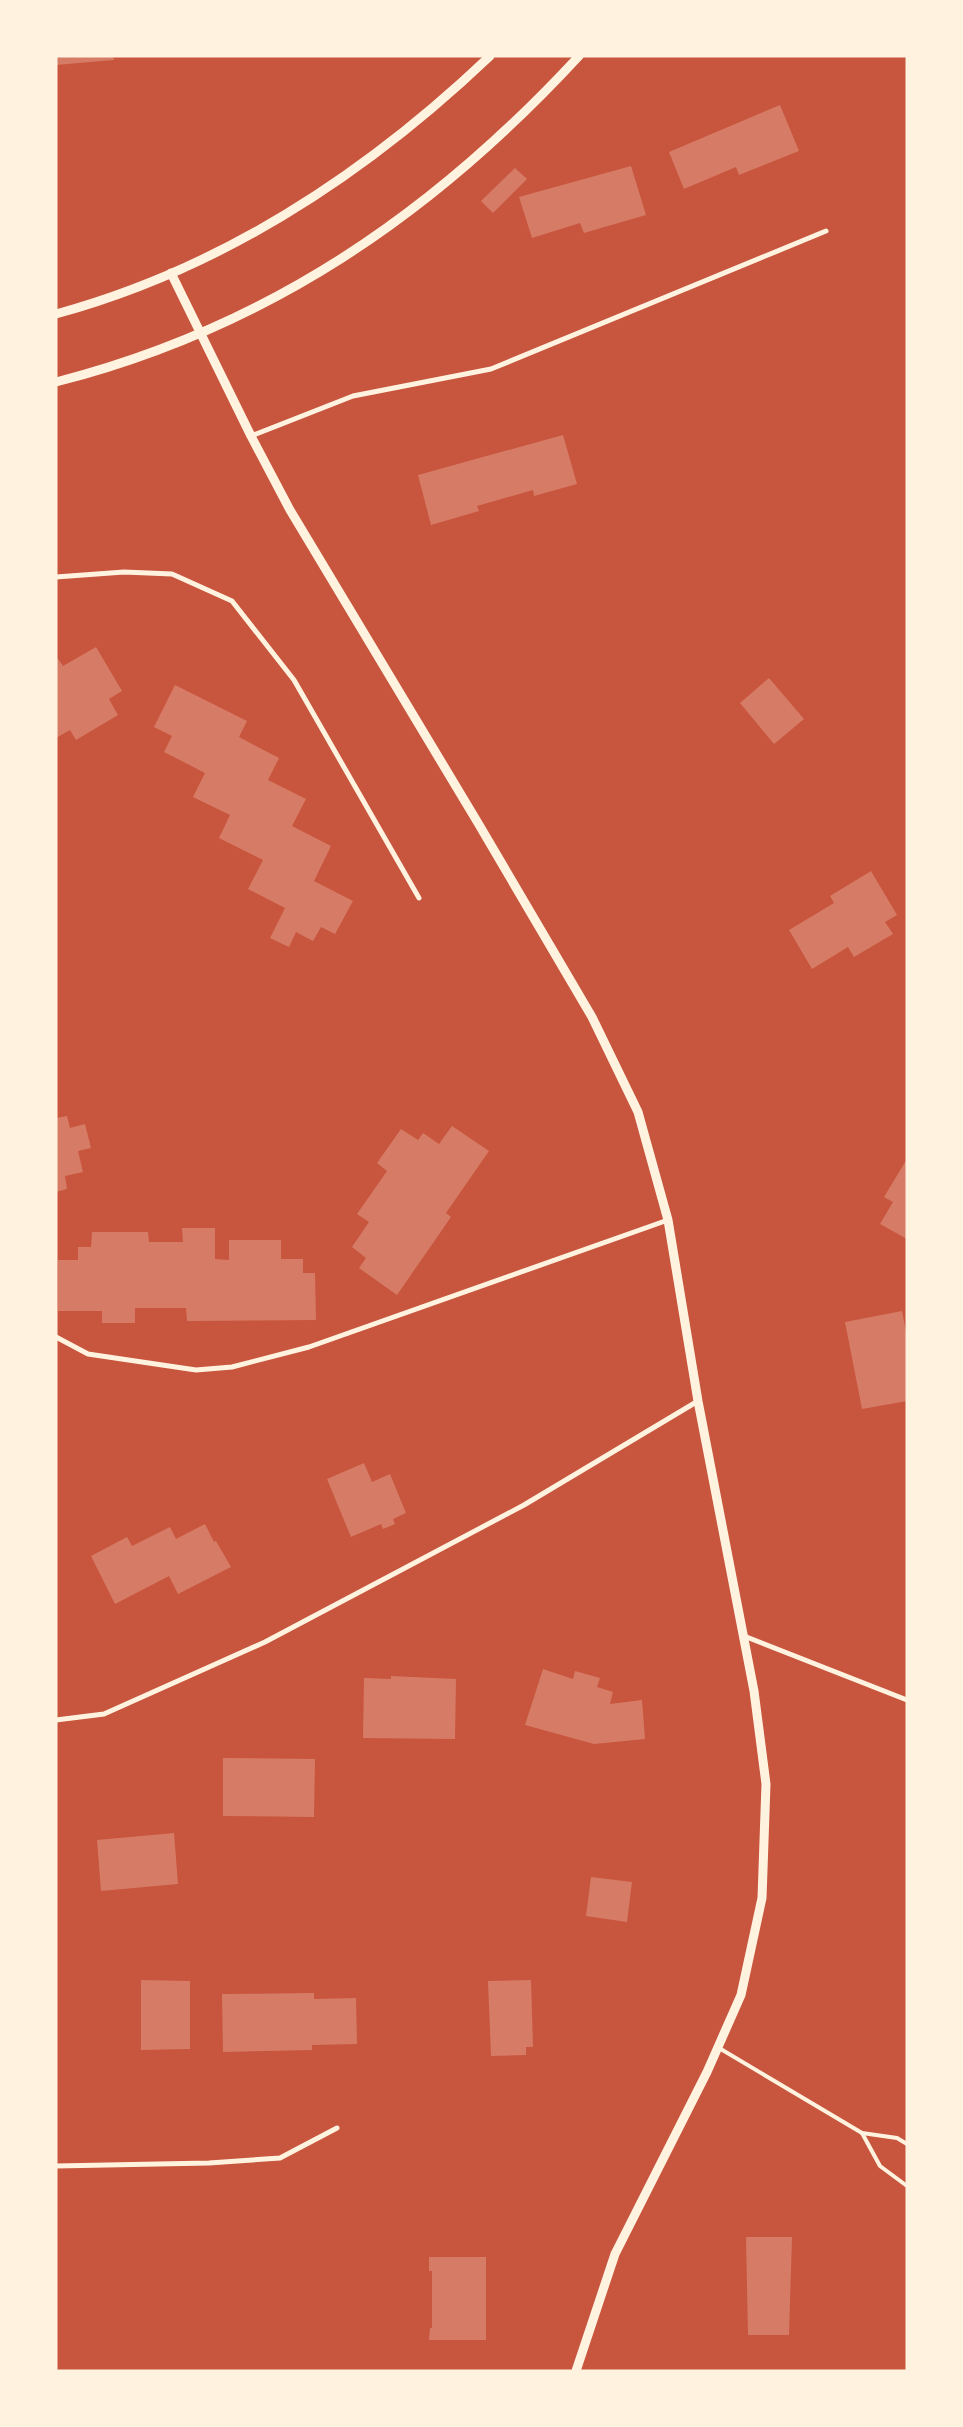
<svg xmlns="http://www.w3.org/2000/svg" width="963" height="2427" font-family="Mulish,sans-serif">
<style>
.building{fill:#d67c66}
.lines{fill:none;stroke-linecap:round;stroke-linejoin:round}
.service{stroke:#fff3e0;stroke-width:4}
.minor{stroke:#fff3e0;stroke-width:5}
.tertiary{stroke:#fff3e0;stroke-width:9}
</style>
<rect width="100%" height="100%" fill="#c8553d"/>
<g class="building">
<polygon points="56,56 113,56 114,60 56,65"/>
<polygon points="780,105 799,151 739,175 736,167 684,189 669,152"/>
<polygon points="631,166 646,215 584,233 580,223 532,238 519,197"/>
<polygon points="515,168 527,179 493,213 481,201"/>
<polygon points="563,435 577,484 534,496 533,490 477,506 479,511 431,525 418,475"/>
<polygon points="96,647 122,691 109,699 118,715 76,740 70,730 56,738 56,656 63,666"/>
<polygon points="769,678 804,719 774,744 740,703"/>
<polygon points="175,685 247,721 239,737 279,758 268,780 306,799 292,826 331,846 314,881 353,901 335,934 321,927 313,941 296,932 289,947 270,938 285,908 248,889 263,860 219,838 230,815 193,797 205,773 164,752 172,736 154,727"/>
<polygon points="871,871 897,915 885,922 893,934 854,957 848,947 812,969 789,930 834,903 830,896"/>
<polygon points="67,1116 70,1128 85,1124 91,1148 78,1151 83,1172 65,1176 67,1189 56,1192 56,1118"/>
<polygon points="452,1126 489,1151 446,1213 451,1217 397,1295 359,1268 366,1258 352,1247 369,1222 357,1214 387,1171 377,1163 401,1129 418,1140 423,1133 439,1144"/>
<polygon points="907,1159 907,1239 880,1224 893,1202 884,1197"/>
<polygon points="182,1228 215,1228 215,1259 229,1260 229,1240 281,1240 281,1259 303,1259 303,1273 315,1273 316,1320 187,1321 186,1308 135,1308 135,1323 102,1323 102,1311 58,1311 58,1260 78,1260 78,1247 91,1247 92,1232 148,1232 149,1242 183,1242"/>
<polygon points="902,1311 907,1337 907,1401 862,1409 845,1322"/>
<polygon points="364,1463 372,1482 390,1474 406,1513 393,1519 395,1524 383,1529 381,1524 351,1537 327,1479"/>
<polygon points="205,1524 214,1542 216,1541 231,1567 178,1594 169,1576 115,1604 91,1556 127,1537 132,1546 170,1527 176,1539"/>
<polygon points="543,1669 573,1679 575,1671 600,1678 597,1687 613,1692 610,1704 642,1700 645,1739 594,1744 525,1725"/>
<polygon points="391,1676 456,1679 455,1739 363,1738 364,1678 391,1679"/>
<polygon points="223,1758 315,1759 314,1817 223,1816"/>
<polygon points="174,1833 178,1884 101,1891 97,1840"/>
<polygon points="591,1877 632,1882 627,1922 586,1916"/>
<polygon points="141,1980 190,1981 190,2049 141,2050"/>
<polygon points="531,1980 533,2047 526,2047 526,2055 491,2056 488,1981"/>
<polygon points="314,1993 314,1999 356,1998 357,2044 312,2045 312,2050 223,2052 222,1994"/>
<polygon points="746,2237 792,2237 789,2335 748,2335"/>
<polygon points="429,2257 486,2257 486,2340 429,2340 430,2328 432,2328 432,2271 429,2271"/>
</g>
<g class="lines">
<g class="service">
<polyline points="719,2048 862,2133 897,2138 907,2144"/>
<polyline points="862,2133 880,2166 907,2186"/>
</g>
<g class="minor">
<polyline points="251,436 353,396 491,369 826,231"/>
<polyline points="56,577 124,572 172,574 232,601 294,680 419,898"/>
<polyline points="56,1337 88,1354 196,1370 232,1367 309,1347 668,1220"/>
<polyline points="744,1636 907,1700"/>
<polyline points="56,1720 104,1714 265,1642 524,1505 698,1401"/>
<polyline points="56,2166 209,2163 280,2158 337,2128"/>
</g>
<g class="tertiary">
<polyline points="171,273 251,436 290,510 478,823 592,1017 638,1112 668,1220 698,1401 754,1691 766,1784 762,1898 741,1995 707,2072 615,2254 576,2371"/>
<path d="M56,314C221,269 367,173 490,56"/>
<path d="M56,382C267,328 432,215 579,56"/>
</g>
</g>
<rect width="963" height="2427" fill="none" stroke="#fff3e0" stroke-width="115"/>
</svg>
